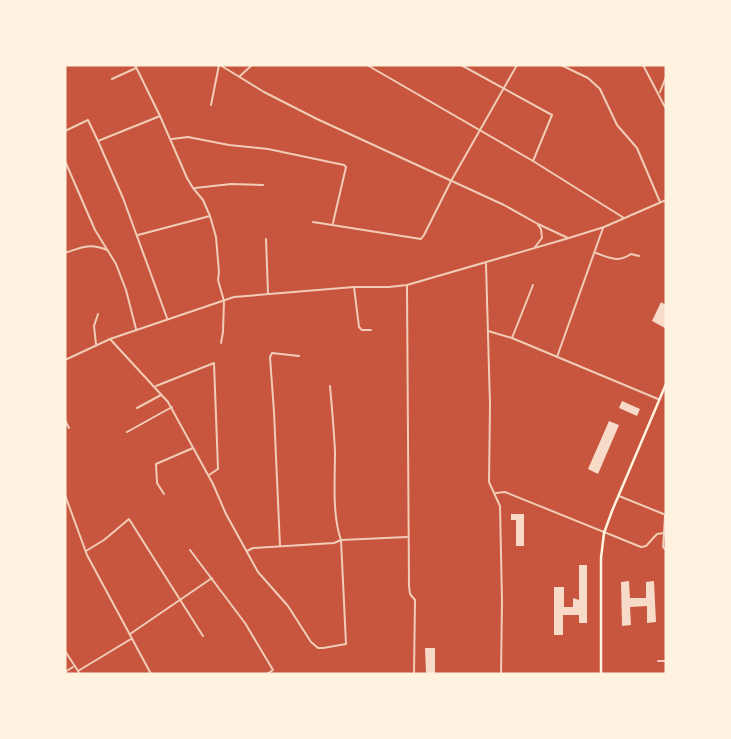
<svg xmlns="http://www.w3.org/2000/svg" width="731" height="739" font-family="Lato,sans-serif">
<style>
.building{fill:#f7dbc8}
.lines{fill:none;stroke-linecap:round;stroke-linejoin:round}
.minor{stroke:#f1ccb7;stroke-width:2}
.primary{stroke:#fff3e0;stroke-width:2.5}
</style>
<rect width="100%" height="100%" fill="#c8553d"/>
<g class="building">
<polygon points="661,302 666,305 665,328 652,321"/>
<polygon points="622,401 640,409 637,416 619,408"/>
<polygon points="609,421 619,425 598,474 588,469"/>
<polygon points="511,514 524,514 524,546 516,546 516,520 511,520"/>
<polygon points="579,565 587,565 587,623 579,623 579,615 563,615 563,635 554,635 554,587 564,587 564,607 573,607 573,598 579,600"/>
<polygon points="629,581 630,598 646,598 646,582 654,581 656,622 647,623 647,606 630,607 631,625 622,626 621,582"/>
<polygon points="425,648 435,648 435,674 426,674"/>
</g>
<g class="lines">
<g class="minor">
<polyline points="220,65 264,92 317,119 504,205 538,224 568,238"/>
<polyline points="367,65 533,161 624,218"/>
<polyline points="461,65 552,115 533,161"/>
<polyline points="561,65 588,78 600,89 617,125 637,148 660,202"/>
<polyline points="643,65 666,109"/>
<polyline points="240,76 252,65"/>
<polyline points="112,79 136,68"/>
<polyline points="660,92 666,77"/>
<polyline points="211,105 219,65"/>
<polyline points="160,116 187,178 193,188 203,200 210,216 216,237 219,272 218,280 224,301 223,332 221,343"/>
<polyline points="65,131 88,120 98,141 160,116 135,65"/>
<polyline points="172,139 188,137 229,145 268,149 344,165 346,167 333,223"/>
<polyline points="98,141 123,198 167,318"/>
<polyline points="65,161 95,230 116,264 126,290 136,329"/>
<polyline points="195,188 231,184 263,185"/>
<polyline points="313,222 421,239 424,235 451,181 517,65"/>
<polyline points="138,235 210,216"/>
<polyline points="266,239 268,293"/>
<polyline points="535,247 542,238 541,229 538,225"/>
<path d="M65,253C82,247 90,243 107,250"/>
<path d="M596,253C610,258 618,263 631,254L639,256"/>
<polyline points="486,264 490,405 489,482 500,506 502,601 501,674"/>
<polyline points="407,286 409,586 410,594 415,600 414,674"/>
<polyline points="354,287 359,327 362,330 371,330"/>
<polyline points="488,331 512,338 658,399"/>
<polyline points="512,338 533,285"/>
<path d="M110,339L168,402L213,484L226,514L258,572L288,606L311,642L318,648H323L346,644L341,540C332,515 335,479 335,452C334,430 332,408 330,386"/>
<polyline points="96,344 94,326 98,314"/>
<polyline points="557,357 603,228"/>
<polyline points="65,360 110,339 234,297 354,287 389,287 407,285 569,238 604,227 666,200"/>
<polyline points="156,386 214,363 218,469 209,475"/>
<polyline points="137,408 161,395"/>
<polyline points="65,420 69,428"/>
<polyline points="127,432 172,407"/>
<polyline points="496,493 505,492 641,547 646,546 657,534 664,533"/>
<polyline points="164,494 157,483 156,464 193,448"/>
<polyline points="65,495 87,555 151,674"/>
<polyline points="619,496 666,515"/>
<polyline points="665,516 663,547 666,550"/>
<polyline points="280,546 274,412 270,357 272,353 299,356"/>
<polyline points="190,550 245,623 273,670 267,674"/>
<polyline points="86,551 104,540 129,519 203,636"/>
<polyline points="247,551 253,548 334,543 341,540 407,537"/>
<polyline points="130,634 212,578"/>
<polyline points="65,651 80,674"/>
<polyline points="658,661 666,661"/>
<polyline points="78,671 131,639"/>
<polyline points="65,672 73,667"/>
</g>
<polyline class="primary" points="601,674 601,558 604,533 612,511 666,384"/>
</g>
<rect width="731" height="739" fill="none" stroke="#fff3e0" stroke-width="133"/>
</svg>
